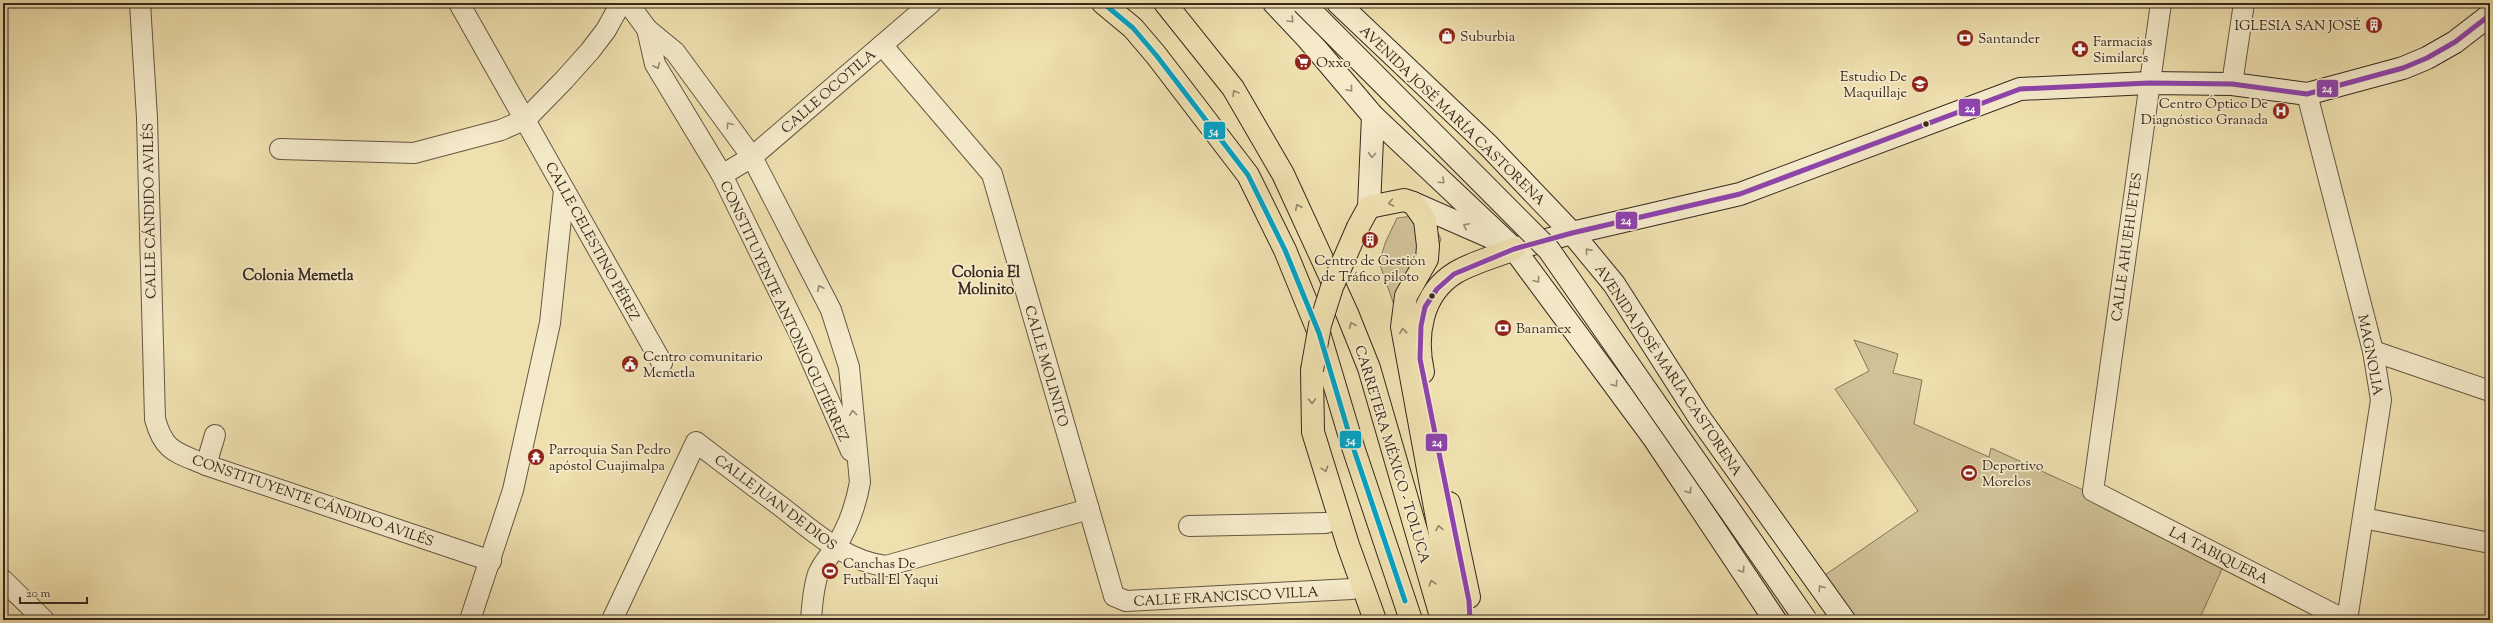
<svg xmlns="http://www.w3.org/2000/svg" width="2493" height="623" font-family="'Sorts Mill Goudy',serif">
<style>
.green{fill:#d0c196;stroke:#84755a}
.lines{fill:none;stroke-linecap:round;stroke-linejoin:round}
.street-casing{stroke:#655742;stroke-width:22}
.secondary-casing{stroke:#37291e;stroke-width:24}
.primary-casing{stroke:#37291e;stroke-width:24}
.street{stroke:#f5ebcb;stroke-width:20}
.secondary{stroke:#f5ebcb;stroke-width:22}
.primary{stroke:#efe0af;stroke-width:22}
.secondary-bridge-casing{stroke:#37291e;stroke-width:24;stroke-linecap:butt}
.primary-bridge-casing{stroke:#37291e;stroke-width:24;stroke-linecap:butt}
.secondary-bridge{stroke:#f5ebcb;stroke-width:22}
.primary-bridge{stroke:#efe0af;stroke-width:22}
.bus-1-casing{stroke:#f5ebcb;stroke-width:8}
.bus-2-casing{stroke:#f5ebcb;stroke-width:8}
.bus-1{stroke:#8e44ad;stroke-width:5}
.bus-2{stroke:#03a3c5;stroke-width:5}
.oneway{stroke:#968a74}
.oneway2{stroke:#938466}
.bus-dot{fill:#37291e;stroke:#f5ebcb;stroke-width:1.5}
.labels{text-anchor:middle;stroke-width:3.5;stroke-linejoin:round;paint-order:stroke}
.poi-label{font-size:14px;fill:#37291e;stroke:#f5ebcb;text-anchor:start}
.street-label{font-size:14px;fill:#37291e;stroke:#f5ebcb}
.neighbourhood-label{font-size:15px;font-weight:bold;fill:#37291e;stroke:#f5ebcb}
.line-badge{stroke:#f5ebcb;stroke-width:1.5}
.badge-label{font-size:11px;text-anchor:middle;font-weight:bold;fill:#fff}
</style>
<rect width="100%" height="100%" fill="#efe0af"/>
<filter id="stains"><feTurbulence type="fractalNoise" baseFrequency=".005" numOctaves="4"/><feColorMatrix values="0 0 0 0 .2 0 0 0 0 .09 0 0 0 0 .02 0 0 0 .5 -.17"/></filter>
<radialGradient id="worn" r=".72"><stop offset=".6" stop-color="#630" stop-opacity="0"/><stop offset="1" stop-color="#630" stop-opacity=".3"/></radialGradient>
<g class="green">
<polygon points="1414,216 1436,229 1441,239 1435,257 1401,325 1379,262 1386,241 1397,218"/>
<polygon points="1854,340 1898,354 1893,373 1922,380 1914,424 1989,457 1991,448 2228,556 2199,620 1855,620 1825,575 1918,511 1835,389 1869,371"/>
</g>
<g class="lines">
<g class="street-casing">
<g id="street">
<path d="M140,3L147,118L155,419C164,452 176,452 206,465L491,561"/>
<polyline points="459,3 662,363"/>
<path d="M628,3L647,29L675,52L752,157L831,310L849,367L860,482C856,505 847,529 835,548C829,557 822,564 818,574C813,589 812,605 811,620"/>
<polyline points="2161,3 2093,491 2345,620"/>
<polyline points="647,29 655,64 722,175 802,339 851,451"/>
<polyline points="882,45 992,174 1114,596 1126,601 1352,589"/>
<polyline points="2232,84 2244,3"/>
<polyline points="2307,94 2373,351 2381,400 2347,620"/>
<polyline points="280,149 414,153 501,130 526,119 564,80 590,51 606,30 621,3"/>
<polyline points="722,175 752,157 931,3"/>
<polyline points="2373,351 2490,391"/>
<polyline points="206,465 215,435"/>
<polyline points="2363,518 2490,543"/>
<polyline points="1189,526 1326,523"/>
<polyline points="3,580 44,620"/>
<polyline points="470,620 513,490 550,323 564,190"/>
<path d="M612,620L696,442C723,463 751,484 779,505C812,530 844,561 886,566L1089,509"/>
</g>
</g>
<g class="secondary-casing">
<g id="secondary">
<polyline points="1274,3 1307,38 1373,116 1514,249 1653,437 1775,620"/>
<polyline points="1338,3 1488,145 1572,233 1614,284 1699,417 1844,620"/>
<polyline points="1413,203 1495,239"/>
<polyline points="1369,207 1373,116"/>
<polyline points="1514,249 1572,233 1740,194 2020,89 2149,83 2232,84 2307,94 2403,68 2427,58 2455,42 2490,15"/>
</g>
</g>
<g class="primary-casing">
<g id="primary">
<polyline points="1103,3 1133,28 1156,55 1248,175 1285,250 1319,333 1353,447 1411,620"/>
<polyline points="1165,3 1233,88 1283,174 1347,313 1369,368 1442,620"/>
<polyline points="1358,227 1369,207 1404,200 1413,203 1425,220 1428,246 1427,259 1406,296 1402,327 1445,562 1461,620"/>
<polyline points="1312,370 1313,432 1348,545 1375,620"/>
<path d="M1423,372C1415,336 1421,294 1455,273C1473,262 1495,257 1514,249"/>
<polyline points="1449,503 1469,597"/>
</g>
</g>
<use href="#street" class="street"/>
<use href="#secondary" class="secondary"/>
<use href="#primary" class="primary"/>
<g class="secondary-bridge-casing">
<polyline id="secondary-bridge" points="1303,3 1549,250 1806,620"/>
</g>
<g class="primary-bridge-casing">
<polyline id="primary-bridge" points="1312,370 1320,325 1332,287 1358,227"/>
</g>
<use href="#secondary-bridge" class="secondary-bridge"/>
<use href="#primary-bridge" class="primary-bridge"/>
<g class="bus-1-casing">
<polyline id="bus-1" points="1470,620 1469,601 1420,359 1421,326 1425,307 1437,289 1454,274 1514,249 1572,233 1740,194 2020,89 2149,83 2232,84 2307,94 2403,68 2427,58 2455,42 2490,15"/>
</g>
<g class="bus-2-casing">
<polyline id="bus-2" points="1103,3 1133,28 1156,55 1248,175 1285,250 1319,333 1353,447 1405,601"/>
</g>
<use href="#bus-1" class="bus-1"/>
<use href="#bus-2" class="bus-2"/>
</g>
<defs><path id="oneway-chevron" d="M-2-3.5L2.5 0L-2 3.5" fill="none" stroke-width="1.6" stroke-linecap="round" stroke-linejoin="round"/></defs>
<g class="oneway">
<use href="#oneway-chevron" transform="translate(1291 20) rotate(46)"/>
<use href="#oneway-chevron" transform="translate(657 66) rotate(65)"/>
<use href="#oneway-chevron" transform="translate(1350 89) rotate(50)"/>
<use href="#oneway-chevron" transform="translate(729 125) rotate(-126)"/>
<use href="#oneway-chevron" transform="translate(1372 155) rotate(94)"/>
<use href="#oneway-chevron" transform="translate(1442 181) rotate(43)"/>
<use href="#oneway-chevron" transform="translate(1466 226) rotate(-154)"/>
<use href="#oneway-chevron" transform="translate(1588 251) rotate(-129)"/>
<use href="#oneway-chevron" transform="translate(1537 280) rotate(53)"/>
<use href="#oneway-chevron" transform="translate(820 288) rotate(-117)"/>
<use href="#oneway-chevron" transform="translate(1615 384) rotate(54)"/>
<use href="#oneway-chevron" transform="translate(853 413) rotate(-95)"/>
<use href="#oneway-chevron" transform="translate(1689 491) rotate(56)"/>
<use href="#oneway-chevron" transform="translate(1742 570) rotate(56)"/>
<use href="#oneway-chevron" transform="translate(1821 588) rotate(-125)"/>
</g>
<g class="oneway2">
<use href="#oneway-chevron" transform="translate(1235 93) rotate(-121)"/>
<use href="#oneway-chevron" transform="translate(1391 203) rotate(169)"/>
<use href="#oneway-chevron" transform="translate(1298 207) rotate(-115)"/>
<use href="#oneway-chevron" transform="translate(1352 325) rotate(-112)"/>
<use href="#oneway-chevron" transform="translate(1403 331) rotate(-96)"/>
<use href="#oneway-chevron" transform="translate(1312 401) rotate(88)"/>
<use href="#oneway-chevron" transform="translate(1325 469) rotate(73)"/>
<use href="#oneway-chevron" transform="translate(1439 528) rotate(-100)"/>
<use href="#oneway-chevron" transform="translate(1432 583) rotate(-106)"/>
</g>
<defs>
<g id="building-disc" transform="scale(0.9)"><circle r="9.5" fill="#8f2418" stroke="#f5ebcb"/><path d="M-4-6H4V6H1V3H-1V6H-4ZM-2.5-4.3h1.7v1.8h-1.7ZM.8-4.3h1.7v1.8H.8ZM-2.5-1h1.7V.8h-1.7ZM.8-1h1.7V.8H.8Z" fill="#fff"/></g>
<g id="shop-disc" transform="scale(0.9)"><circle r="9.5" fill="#8f2418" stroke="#f5ebcb"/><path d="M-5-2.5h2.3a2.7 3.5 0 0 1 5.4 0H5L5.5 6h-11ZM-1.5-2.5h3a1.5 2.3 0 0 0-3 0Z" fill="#fff"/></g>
<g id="bank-disc" transform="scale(0.9)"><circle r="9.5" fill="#8f2418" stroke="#f5ebcb"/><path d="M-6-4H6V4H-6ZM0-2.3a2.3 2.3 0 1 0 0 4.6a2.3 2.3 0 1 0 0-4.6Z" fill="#fff"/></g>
<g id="pharmacy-disc" transform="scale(0.9)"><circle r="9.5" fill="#8f2418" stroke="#f5ebcb"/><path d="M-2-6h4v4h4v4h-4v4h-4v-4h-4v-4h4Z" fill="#fff"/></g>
<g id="supermarket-disc" transform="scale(0.9)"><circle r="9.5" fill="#8f2418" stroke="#f5ebcb"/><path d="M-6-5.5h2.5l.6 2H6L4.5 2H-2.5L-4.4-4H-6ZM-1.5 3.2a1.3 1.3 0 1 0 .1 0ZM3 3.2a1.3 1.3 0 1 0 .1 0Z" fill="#fff"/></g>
<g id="university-disc" transform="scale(0.9)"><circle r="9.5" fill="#8f2418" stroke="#f5ebcb"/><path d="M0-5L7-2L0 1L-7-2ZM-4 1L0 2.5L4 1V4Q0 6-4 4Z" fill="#fff"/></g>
<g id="hospital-disc" transform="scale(0.9)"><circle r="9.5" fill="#8f2418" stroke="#f5ebcb"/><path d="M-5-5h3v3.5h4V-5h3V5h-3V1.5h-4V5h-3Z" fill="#fff"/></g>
<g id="civic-disc" transform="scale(0.9)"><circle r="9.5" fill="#8f2418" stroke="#f5ebcb"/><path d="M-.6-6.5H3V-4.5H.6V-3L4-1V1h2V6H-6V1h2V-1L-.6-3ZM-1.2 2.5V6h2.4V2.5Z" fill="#fff"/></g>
<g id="temple-disc" transform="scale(0.9)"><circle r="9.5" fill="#8f2418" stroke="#f5ebcb"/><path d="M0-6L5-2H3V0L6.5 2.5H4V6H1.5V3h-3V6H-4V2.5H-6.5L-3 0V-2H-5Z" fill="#fff"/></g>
<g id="stadium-disc" transform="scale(0.9)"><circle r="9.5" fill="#8f2418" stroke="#f5ebcb"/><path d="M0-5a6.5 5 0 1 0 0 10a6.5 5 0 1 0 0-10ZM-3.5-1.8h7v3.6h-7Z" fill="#fff"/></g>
</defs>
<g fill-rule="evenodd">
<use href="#building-disc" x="2374" y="25"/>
<use href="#shop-disc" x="1447" y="36"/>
<use href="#bank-disc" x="1965" y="38"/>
<use href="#pharmacy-disc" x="2080" y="49"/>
<use href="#supermarket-disc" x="1303" y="62"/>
<use href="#university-disc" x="1920" y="84"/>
<use href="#hospital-disc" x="2281" y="111"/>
<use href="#building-disc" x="1370" y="240"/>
<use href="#bank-disc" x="1503" y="328"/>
<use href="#civic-disc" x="630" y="364"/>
<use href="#temple-disc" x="536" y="457"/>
<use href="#stadium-disc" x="1969" y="473"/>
<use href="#stadium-disc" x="830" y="571"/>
</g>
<g class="bus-dot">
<circle cx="1926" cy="124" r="3.5"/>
<circle cx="1432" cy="296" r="3.5"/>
</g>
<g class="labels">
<g class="poi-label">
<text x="2361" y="30" text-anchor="end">IGLESIA SAN JOSÉ</text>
<text x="1460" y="41">Suburbia</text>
<text x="1978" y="43">Santander</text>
<text x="2093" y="46">Farmacias<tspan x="2093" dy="16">Similares</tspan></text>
<text x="1316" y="67">Oxxo</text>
<text x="1907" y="81" text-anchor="end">Estudio De<tspan x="1907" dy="16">Maquillaje</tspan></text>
<text x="2268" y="108" text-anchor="end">Centro Óptico De<tspan x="2268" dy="16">Diagnóstico Granada</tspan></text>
<text x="1370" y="265" text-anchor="middle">Centro de Gestión<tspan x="1370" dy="16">de Tráfico piloto</tspan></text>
<text x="1516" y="333">Banamex</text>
<text x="643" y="361">Centro comunitario<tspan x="643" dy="16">Memetla</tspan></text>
<text x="549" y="454">Parroquia San Pedro<tspan x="549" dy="16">apóstol Cuajimalpa</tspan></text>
<text x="1982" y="470">Deportivo<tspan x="1982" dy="16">Morelos</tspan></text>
<text x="843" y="568">Canchas De<tspan x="843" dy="16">Futball El Yaqui</tspan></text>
</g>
<g class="street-label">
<text transform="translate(828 91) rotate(-41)" y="5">CALLE OCOTILA</text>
<text transform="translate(1453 115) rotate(44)" y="5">AVENIDA JOSÉ MARÍA CASTORENA</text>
<text transform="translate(149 211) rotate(-91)" y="5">CALLE CÁNDIDO AVILÉS</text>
<text transform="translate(593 241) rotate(61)" y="5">CALLE CELESTINO PÉREZ</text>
<text transform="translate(2126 247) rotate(-82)" y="5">CALLE AHUEHUETES</text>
<text transform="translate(785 311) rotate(65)" y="5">CONSTITUYENTE ANTONIO GUTIÉRREZ</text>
<text transform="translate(2371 355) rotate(79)" y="5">MAGNOLIA</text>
<text transform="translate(1047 366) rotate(74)" y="5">CALLE MOLINITO</text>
<text transform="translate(1669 370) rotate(56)" y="5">AVENIDA JOSÉ MARÍA CASTORENA</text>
<text transform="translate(1393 454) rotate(73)" y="5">CARRETERA MÉXICO - TOLUCA</text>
<text transform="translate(313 500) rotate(19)" y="5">CONSTITUYENTE CÁNDIDO AVILÉS</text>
<text transform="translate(776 502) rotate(37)" y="5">CALLE JUAN DE DIOS</text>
<text transform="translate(2219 555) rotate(27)" y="5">LA TABIQUERA</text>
<text transform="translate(1226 596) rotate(-3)" y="5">CALLE FRANCISCO VILLA</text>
</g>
<g class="neighbourhood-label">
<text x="986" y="277">Colonia El<tspan x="986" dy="17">Molinito</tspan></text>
<text x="298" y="280">Colonia Memetla</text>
</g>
</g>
<g class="line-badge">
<rect x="2316" y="79" width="23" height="19" rx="4" fill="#8e44ad"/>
<rect x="1958" y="98" width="23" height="19" rx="4" fill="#8e44ad"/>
<rect x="1203" y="121" width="23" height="19" rx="4" fill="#03a3c5"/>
<rect x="1615" y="211" width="23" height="19" rx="4" fill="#8e44ad"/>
<rect x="1339" y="430" width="23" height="19" rx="4" fill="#03a3c5"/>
<rect x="1425" y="433" width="23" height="19" rx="4" fill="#8e44ad"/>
</g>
<g class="badge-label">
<text x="2327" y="92">24</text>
<text x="1970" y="112">24</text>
<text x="1214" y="135">54</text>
<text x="1626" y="224">24</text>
<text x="1351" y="444">54</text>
<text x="1437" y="446">24</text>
</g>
<rect width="2493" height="623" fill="none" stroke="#efe0af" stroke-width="16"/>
<rect x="4" y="4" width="2485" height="615" fill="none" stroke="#37291e" stroke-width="2"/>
<rect x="8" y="8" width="2477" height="607" fill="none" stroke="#37291e"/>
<path d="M20 597v6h67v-6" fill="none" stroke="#37291e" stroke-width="2"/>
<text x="26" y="597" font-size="12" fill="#37291e" stroke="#f5ebcb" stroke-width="3" paint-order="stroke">20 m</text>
<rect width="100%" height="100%" filter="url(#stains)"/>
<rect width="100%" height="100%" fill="url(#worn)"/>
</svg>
